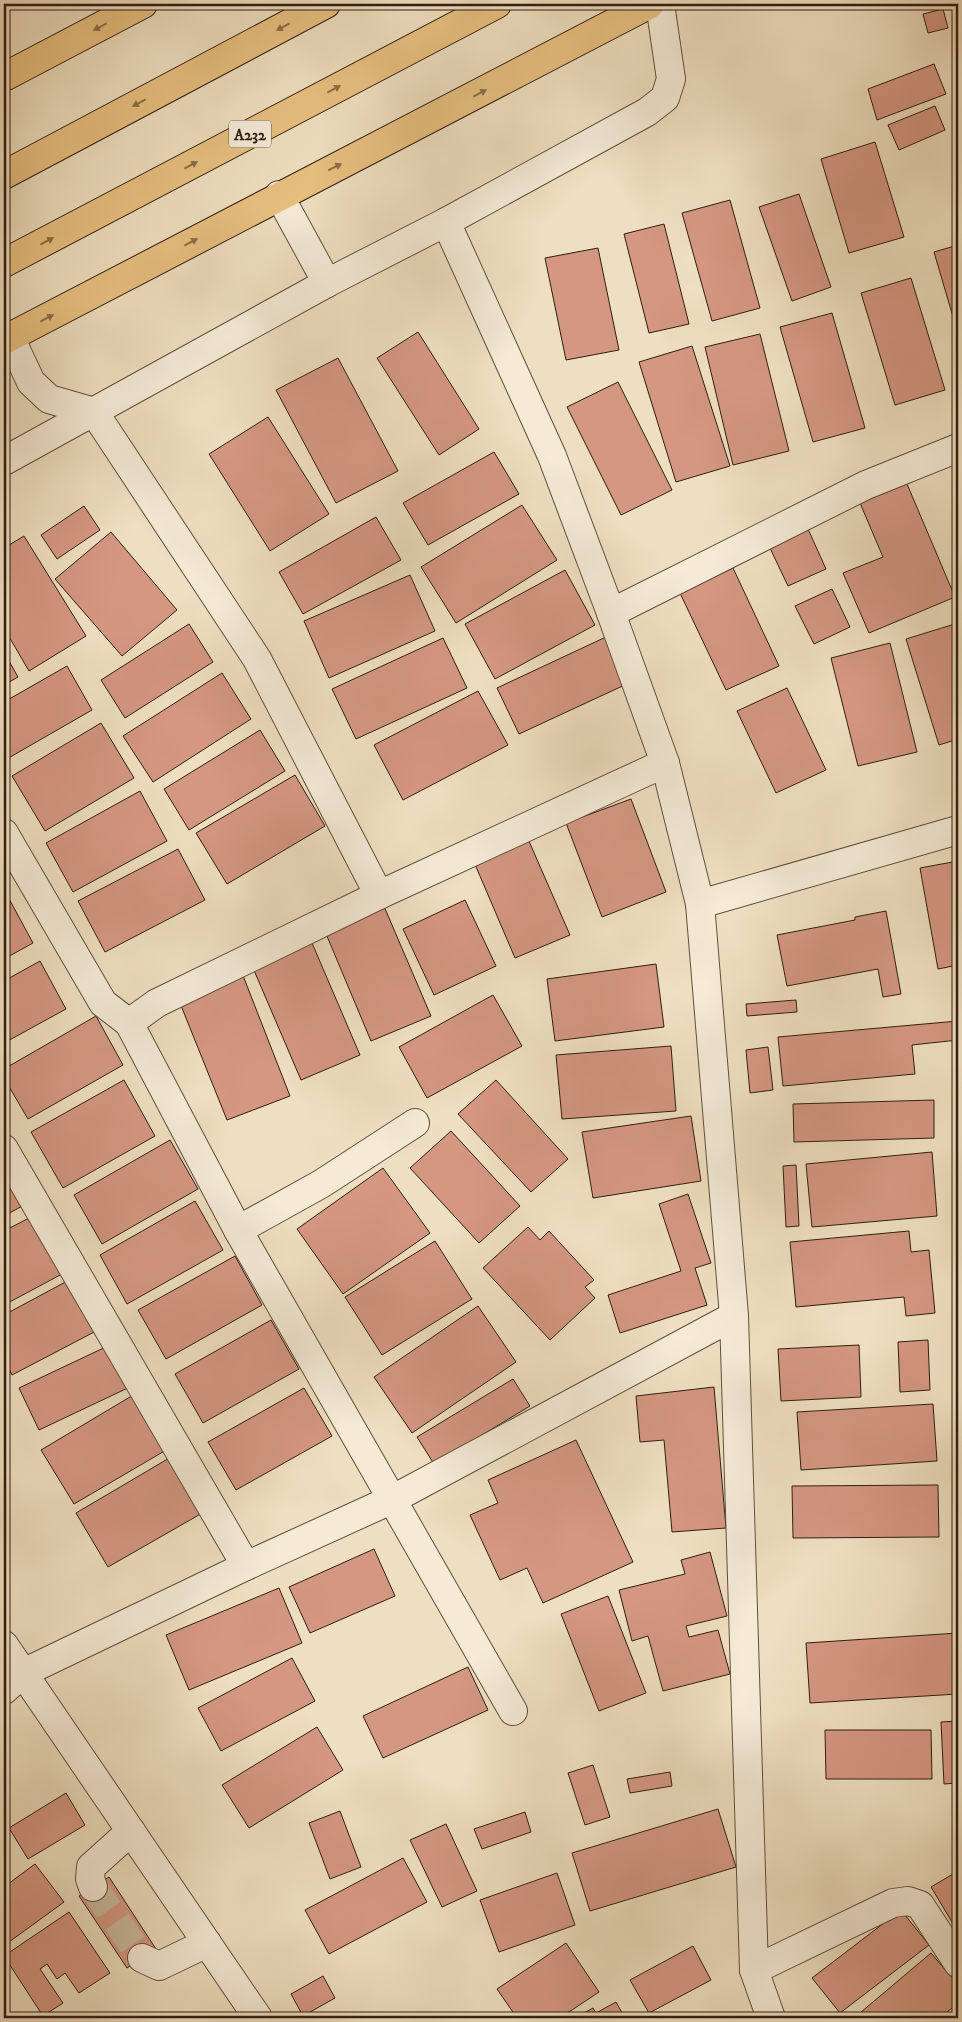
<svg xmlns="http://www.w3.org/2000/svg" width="962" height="2022" font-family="'IM FELL DW Pica',serif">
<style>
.building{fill:#d49782;stroke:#301d11}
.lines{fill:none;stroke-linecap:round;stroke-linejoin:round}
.minor-tunnel{stroke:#c8b89d;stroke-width:28;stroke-dasharray:28 14;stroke-linecap:butt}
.minor-casing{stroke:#604e3d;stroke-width:30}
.major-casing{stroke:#301d11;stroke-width:30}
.highway-casing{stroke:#301d11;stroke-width:30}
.minor{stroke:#f4ead6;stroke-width:28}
.major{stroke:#e7c080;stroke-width:28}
.highway{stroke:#e7c080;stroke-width:28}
.oneway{fill:#8c6e48}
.labels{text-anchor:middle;stroke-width:4;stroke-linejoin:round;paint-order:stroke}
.shield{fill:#f4ead6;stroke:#6b5a4c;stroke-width:1}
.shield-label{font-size:16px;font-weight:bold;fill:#301d11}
</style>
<rect width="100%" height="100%" fill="#eedfc0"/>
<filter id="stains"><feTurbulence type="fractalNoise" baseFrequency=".004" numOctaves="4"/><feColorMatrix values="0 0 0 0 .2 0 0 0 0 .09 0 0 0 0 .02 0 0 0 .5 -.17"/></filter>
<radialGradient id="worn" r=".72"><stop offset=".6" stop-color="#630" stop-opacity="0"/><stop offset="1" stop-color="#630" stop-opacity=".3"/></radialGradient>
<g class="building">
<polygon points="943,9 948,28 928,33 923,14"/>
<polygon points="934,64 946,94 877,120 868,89"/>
<polygon points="935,106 945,130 899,150 888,125"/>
<polygon points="875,142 904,237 849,253 821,159"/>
<polygon points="799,194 831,287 792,301 759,207"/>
<polygon points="730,200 760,308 712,321 682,213"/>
<polygon points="664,224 689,324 649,333 624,234"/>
<polygon points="958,245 958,334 934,252"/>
<polygon points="598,248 619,350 566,360 545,258"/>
<polygon points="911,278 945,390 895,405 861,293"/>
<polygon points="832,313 865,428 813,442 780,327"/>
<polygon points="418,332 479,429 439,455 377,358"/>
<polygon points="760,334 789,451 733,465 705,347"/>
<polygon points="692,346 730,466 676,482 639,362"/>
<polygon points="338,358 398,471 336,503 276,390"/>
<polygon points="618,382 672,490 621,515 567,407"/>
<polygon points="268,417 329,514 270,551 209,454"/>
<polygon points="494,452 519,494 428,545 403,503"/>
<polygon points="907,484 955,597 869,633 843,573 883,557 860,503"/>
<polygon points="522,505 557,560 456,623 421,567"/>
<polygon points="84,506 100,530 57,559 41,535"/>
<polygon points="376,517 401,560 303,614 279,572"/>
<polygon points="808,529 826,569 788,586 769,546"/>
<polygon points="111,532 177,610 122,656 55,579"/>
<polygon points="24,536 86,636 29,671 4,628 4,548"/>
<polygon points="733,568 779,666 726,690 680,593"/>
<polygon points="565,570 595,625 495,679 465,624"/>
<polygon points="410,575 435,631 329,678 304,621"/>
<polygon points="832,589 850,627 814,644 795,606"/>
<polygon points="958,623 958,739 939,745 906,639"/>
<polygon points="189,624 213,662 125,718 101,680"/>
<polygon points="608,636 629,683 519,734 497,688"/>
<polygon points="443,638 467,688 356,739 332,689"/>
<polygon points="890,643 917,752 858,766 831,658"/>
<polygon points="4,652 18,677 4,685"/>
<polygon points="67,666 92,710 5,760 4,702"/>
<polygon points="222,673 251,719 153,782 123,736"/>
<polygon points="787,688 826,770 776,793 737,711"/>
<polygon points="478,691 508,745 403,800 374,745"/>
<polygon points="101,723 134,778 45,831 12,776"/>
<polygon points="260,730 285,771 189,830 164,789"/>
<polygon points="295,775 325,826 227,884 196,833"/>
<polygon points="140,791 167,841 73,892 46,843"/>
<polygon points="631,799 666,892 602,917 566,823"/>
<polygon points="528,839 570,935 515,958 474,862"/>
<polygon points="178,849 205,900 105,952 78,901"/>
<polygon points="958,861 958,965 938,969 920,868"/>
<polygon points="7,895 33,943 4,959 4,897"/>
<polygon points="465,900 496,966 434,995 403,929"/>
<polygon points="383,904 431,1016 371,1041 324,929"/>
<polygon points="886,911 901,994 883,997 878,969 787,986 777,935 855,920 855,917"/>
<polygon points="312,943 360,1055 301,1080 253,968"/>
<polygon points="40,961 66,1009 4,1043 4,981"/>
<polygon points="656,964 664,1027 555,1041 547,979"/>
<polygon points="242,973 290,1096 227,1120 178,998"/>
<polygon points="493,995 522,1046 427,1098 399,1047"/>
<polygon points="796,1000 797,1012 747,1016 746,1004"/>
<polygon points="96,1016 123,1065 28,1119 4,1078 4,1069"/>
<polygon points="958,1021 958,1040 912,1045 915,1074 783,1086 778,1037"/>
<polygon points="671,1046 676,1111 562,1119 556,1055"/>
<polygon points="768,1047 773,1090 750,1093 746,1050"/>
<polygon points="124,1080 155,1136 63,1188 31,1132"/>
<polygon points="496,1080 568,1159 531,1192 458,1114"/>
<polygon points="934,1100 934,1138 794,1142 793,1104"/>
<polygon points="691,1116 701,1181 593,1198 582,1132"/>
<polygon points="451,1131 520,1206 479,1243 410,1168"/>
<polygon points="170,1140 198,1189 102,1244 74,1195"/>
<polygon points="932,1152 937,1216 812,1227 806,1164"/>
<polygon points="4,1164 26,1204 4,1216"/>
<polygon points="796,1165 799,1226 786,1227 783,1166"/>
<polygon points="383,1168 430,1233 343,1294 297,1229"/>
<polygon points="688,1194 711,1263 695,1268 707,1305 620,1333 608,1295 681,1271 659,1204"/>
<polygon points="195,1201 223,1250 127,1304 100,1255"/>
<polygon points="31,1217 62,1274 4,1305 4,1231"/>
<polygon points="528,1227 540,1240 549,1231 594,1280 585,1287 595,1298 550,1340 483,1268"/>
<polygon points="909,1231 911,1252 929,1250 935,1313 906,1316 904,1297 796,1307 790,1242"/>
<polygon points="435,1241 472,1299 382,1355 345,1297"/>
<polygon points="235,1256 262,1305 166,1359 138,1310"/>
<polygon points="71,1279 98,1330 12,1375 4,1359 4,1315"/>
<polygon points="478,1306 516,1362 412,1433 374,1377"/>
<polygon points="271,1320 299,1369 203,1423 175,1374"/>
<polygon points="928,1340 930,1390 900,1392 898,1342"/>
<polygon points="112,1344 132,1386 39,1430 19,1388"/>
<polygon points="859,1345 861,1397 781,1401 778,1349"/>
<polygon points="513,1379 530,1406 434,1464 417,1437"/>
<polygon points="714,1387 726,1528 672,1532 664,1440 640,1442 636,1396"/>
<polygon points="304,1388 332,1436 236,1490 208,1442"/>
<polygon points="140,1391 173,1446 74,1504 41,1450"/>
<polygon points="933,1404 937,1461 801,1470 797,1412"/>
<polygon points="576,1440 633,1562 543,1603 527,1568 500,1580 470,1515 498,1503 488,1480"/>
<polygon points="171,1457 204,1512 108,1567 76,1513"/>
<polygon points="938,1485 939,1537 793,1538 792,1486"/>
<polygon points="374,1549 395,1596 310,1633 289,1587"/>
<polygon points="710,1552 727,1616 686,1626 689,1637 718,1630 730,1674 663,1691 648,1636 632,1641 619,1590 685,1574 681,1560"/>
<polygon points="279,1588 302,1643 189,1690 166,1635"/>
<polygon points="608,1596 646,1693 599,1711 561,1614"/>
<polygon points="958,1633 958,1694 810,1703 806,1643"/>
<polygon points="292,1658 315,1701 221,1751 198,1708"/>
<polygon points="468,1667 488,1710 383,1758 363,1716"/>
<polygon points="958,1721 958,1783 944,1784 941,1722"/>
<polygon points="317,1727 343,1770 249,1828 222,1785"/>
<polygon points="825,1730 931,1730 932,1779 826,1779"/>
<polygon points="593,1765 610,1817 585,1825 568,1773"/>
<polygon points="670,1772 672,1786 630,1793 627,1779"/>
<polygon points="66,1793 85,1825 28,1859 9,1828"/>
<polygon points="718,1809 736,1867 590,1911 572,1853"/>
<polygon points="340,1811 361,1867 330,1879 309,1823"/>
<polygon points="525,1812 531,1832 482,1849 474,1829"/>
<polygon points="446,1824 477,1891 442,1907 410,1840"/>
<polygon points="403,1858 427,1902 329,1954 305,1910"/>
<polygon points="35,1864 64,1902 9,1942 4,1935 4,1887"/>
<polygon points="958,1871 958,1932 931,1887"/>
<polygon points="557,1873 575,1925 499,1952 480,1900"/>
<polygon points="109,1877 156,1949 127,1968 79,1896"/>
<polygon points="901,1910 929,1945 840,2013 812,1978"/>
<polygon points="69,1912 110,1973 79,1993 65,1973 57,1979 47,1964 40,1969 63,2003 43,2016 4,1956"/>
<polygon points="566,1943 599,1992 560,2018 517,2018 497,1989"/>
<polygon points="693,1946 711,1980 649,2013 630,1980"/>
<polygon points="931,1953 958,1985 958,2003 940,2018 854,2018"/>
<polygon points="323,1976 335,1998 303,2016 291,1994"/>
<polygon points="616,2002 625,2018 575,2018 593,2008 596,2013"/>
</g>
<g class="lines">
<polyline class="minor-tunnel" points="93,1887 142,1958"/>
<g class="minor-casing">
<g id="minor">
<polyline points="446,222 552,456 611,613 665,763 700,904 734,1316 754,1970 771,2018"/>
<polyline points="327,283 446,222 647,112 665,98 671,79 660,4"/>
<polyline points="10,337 31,382 49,399 94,412 257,659 379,895"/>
<polyline points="4,461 327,283 279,195"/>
<polyline points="611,613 866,485 958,448"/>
<polyline points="4,833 103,1003 129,1023 238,1230 513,1711"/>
<polyline points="700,904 958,830"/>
<polyline points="129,1023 157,1003 379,895 665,763"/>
<polyline points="4,1149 246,1566"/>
<polyline points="238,1230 321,1184 415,1123"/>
<polyline points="4,1645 258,2018"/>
<polyline points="4,1690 23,1673 246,1566 393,1499 734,1316"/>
<polyline points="93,1887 90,1879 91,1867 131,1831"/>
<polyline points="142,1958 159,1966 207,1943"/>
<polyline points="754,1970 893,1903 908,1901 920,1905 958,1963"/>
</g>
</g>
<g class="major-casing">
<g id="major">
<polyline points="4,77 143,4"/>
<polyline points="4,340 650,4"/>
</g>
</g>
<g class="highway-casing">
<g id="highway">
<polyline points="4,175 326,4"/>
<polyline points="4,263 497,4"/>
</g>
</g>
<use href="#minor" class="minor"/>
<use href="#major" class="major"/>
<use href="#highway" class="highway"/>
</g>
<defs><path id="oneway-solid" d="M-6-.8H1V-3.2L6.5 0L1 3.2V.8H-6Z" transform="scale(1.25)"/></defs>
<g class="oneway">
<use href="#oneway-solid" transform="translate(100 27) rotate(152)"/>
<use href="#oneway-solid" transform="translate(283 27) rotate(152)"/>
<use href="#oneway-solid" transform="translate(334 89) rotate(-28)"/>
<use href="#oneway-solid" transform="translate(480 93) rotate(-28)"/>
<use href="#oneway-solid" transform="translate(139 103) rotate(152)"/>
<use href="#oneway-solid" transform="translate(191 165) rotate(-28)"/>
<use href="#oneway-solid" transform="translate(335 167) rotate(-26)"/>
<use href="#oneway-solid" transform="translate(47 241) rotate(-28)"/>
<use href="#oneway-solid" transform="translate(191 242) rotate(-28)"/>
<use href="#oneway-solid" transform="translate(47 318) rotate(-28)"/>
</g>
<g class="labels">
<rect class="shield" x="229" y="120.5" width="42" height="27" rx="4"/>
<g class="shield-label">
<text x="250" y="140">A232</text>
</g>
</g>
<rect width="962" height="2022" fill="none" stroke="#eedfc0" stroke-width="20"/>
<rect x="5" y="5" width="952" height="2012" fill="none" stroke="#301d11" stroke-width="2.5"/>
<rect x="10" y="10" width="942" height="2002" fill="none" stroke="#301d11"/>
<rect width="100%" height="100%" filter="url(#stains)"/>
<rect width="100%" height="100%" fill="url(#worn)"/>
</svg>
